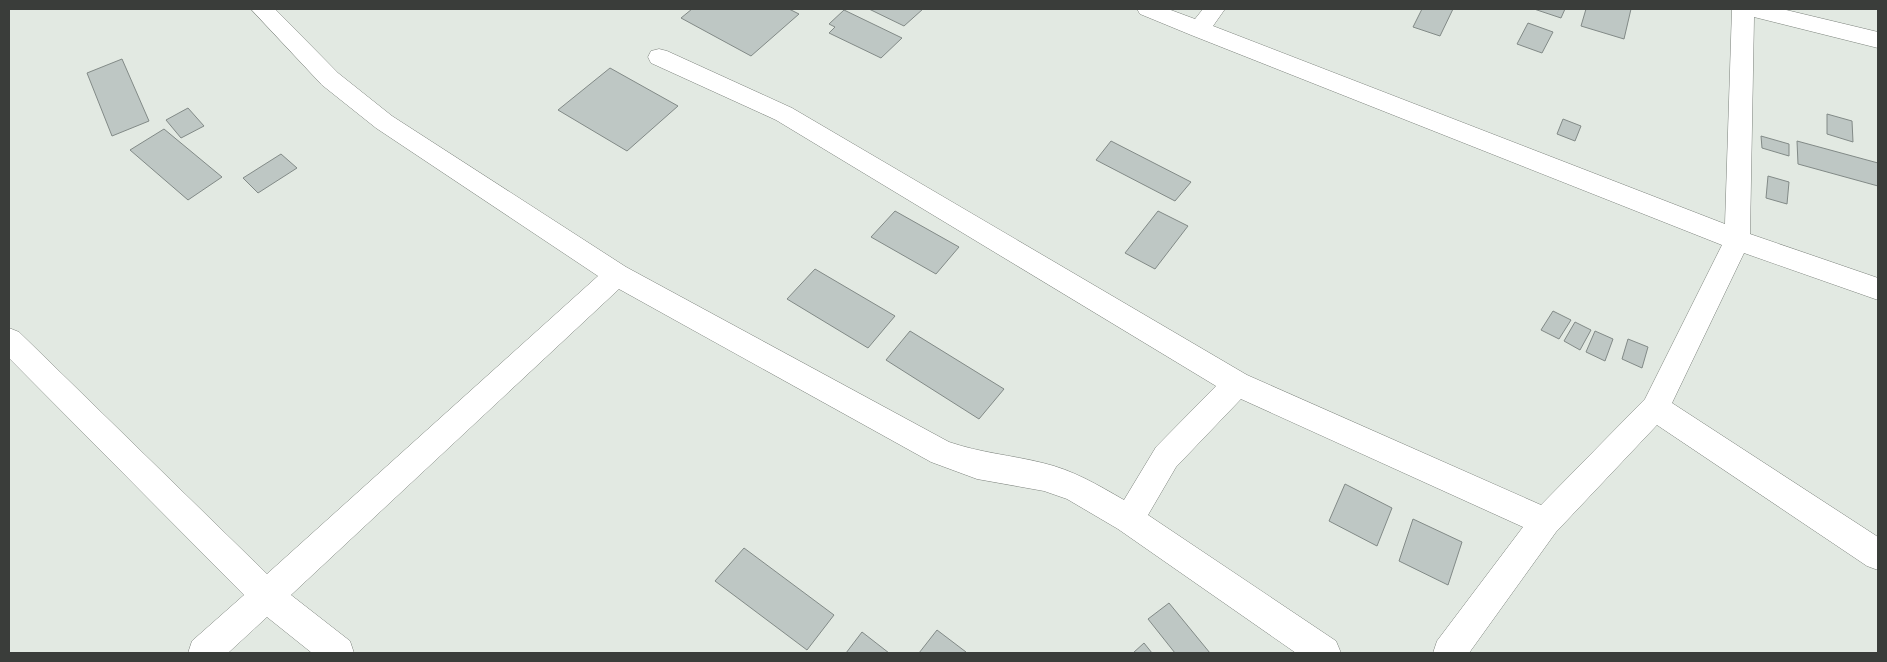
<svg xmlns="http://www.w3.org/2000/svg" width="1887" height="662" font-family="Georgia,serif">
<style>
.building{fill:#bec7c4;stroke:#828a87}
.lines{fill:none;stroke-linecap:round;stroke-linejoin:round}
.minor-casing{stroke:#7c827c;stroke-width:1}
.minor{fill:#fff;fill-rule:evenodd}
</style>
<rect width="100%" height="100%" fill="#e2e9e2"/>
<g class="building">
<polygon points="692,9 789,9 799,14 751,56 681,18"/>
<polygon points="869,9 923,9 904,26"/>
<polygon points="1422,9 1453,9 1440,36 1413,27"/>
<polygon points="1534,9 1565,9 1561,18"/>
<polygon points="1586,9 1631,9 1624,39 1581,26"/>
<polygon points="844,10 902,38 881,58 829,33 835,27 829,24"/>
<polygon points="1528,23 1553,32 1542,53 1517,44"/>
<polygon points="122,59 149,121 112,136 87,73"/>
<polygon points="610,68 678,106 627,151 558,110"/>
<polygon points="188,108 204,126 181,138 166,120"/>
<polygon points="1827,114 1852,121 1853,142 1827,134"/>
<polygon points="1563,119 1581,126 1575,141 1557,134"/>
<polygon points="164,129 222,177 188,200 130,150"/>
<polygon points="1761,136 1789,144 1789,156 1762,148"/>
<polygon points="1111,141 1191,182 1175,201 1096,160"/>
<polygon points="1797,141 1878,163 1878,186 1798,164"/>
<polygon points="281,154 297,168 258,193 243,178"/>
<polygon points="1768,176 1789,182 1787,204 1766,198"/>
<polygon points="895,211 959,247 936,274 871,237"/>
<polygon points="1158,211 1188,226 1155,269 1125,253"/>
<polygon points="815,269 895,316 868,348 787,299"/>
<polygon points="1553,311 1571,320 1559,339 1541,330"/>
<polygon points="1575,322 1591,330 1580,350 1564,341"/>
<polygon points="910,331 1004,389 979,419 886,360"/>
<polygon points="1595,331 1613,339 1605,361 1586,352"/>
<polygon points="1628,339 1648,347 1642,368 1622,359"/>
<polygon points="1345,484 1392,508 1377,546 1329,521"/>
<polygon points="1413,519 1462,542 1448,585 1399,561"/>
<polygon points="744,548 834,615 807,650 715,581"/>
<polygon points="1169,603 1210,653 1175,653 1148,619"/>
<polygon points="937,630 966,652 965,653 919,653"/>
<polygon points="862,632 889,653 846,653"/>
<polygon points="1144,643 1152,653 1133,653"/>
</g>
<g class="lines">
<g class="minor-casing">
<path id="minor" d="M251,9H275L338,73L392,116L626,267L949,442C981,453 1011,455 1043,463C1073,470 1098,485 1124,500L1156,447L1216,386L776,120L651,63L648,57L651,51L659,49L667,51L792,108L1247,375L1541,505L1645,399L1722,245L1191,35L1140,14L1137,9H1168L1195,19L1203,9H1225L1213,26L1725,224L1732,9H1782L1878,32V48L1754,17L1750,234L1878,278V300L1744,253L1672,403L1878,537V570L1867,566L1657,425L1556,532L1469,653H1433L1437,641L1523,527L1241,399L1176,467L1148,515L1336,641L1341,653H1296L1118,529L1067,499L1044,491L977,479L931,462L619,289L291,595L350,641L354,653H312L267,617L228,653H188L192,641L244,595L9,358V328L19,332L267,574L598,276L376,128L322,85Z"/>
</g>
<use href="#minor" class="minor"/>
</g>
<rect width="1887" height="662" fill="none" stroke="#3a3d3a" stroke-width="20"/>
</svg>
